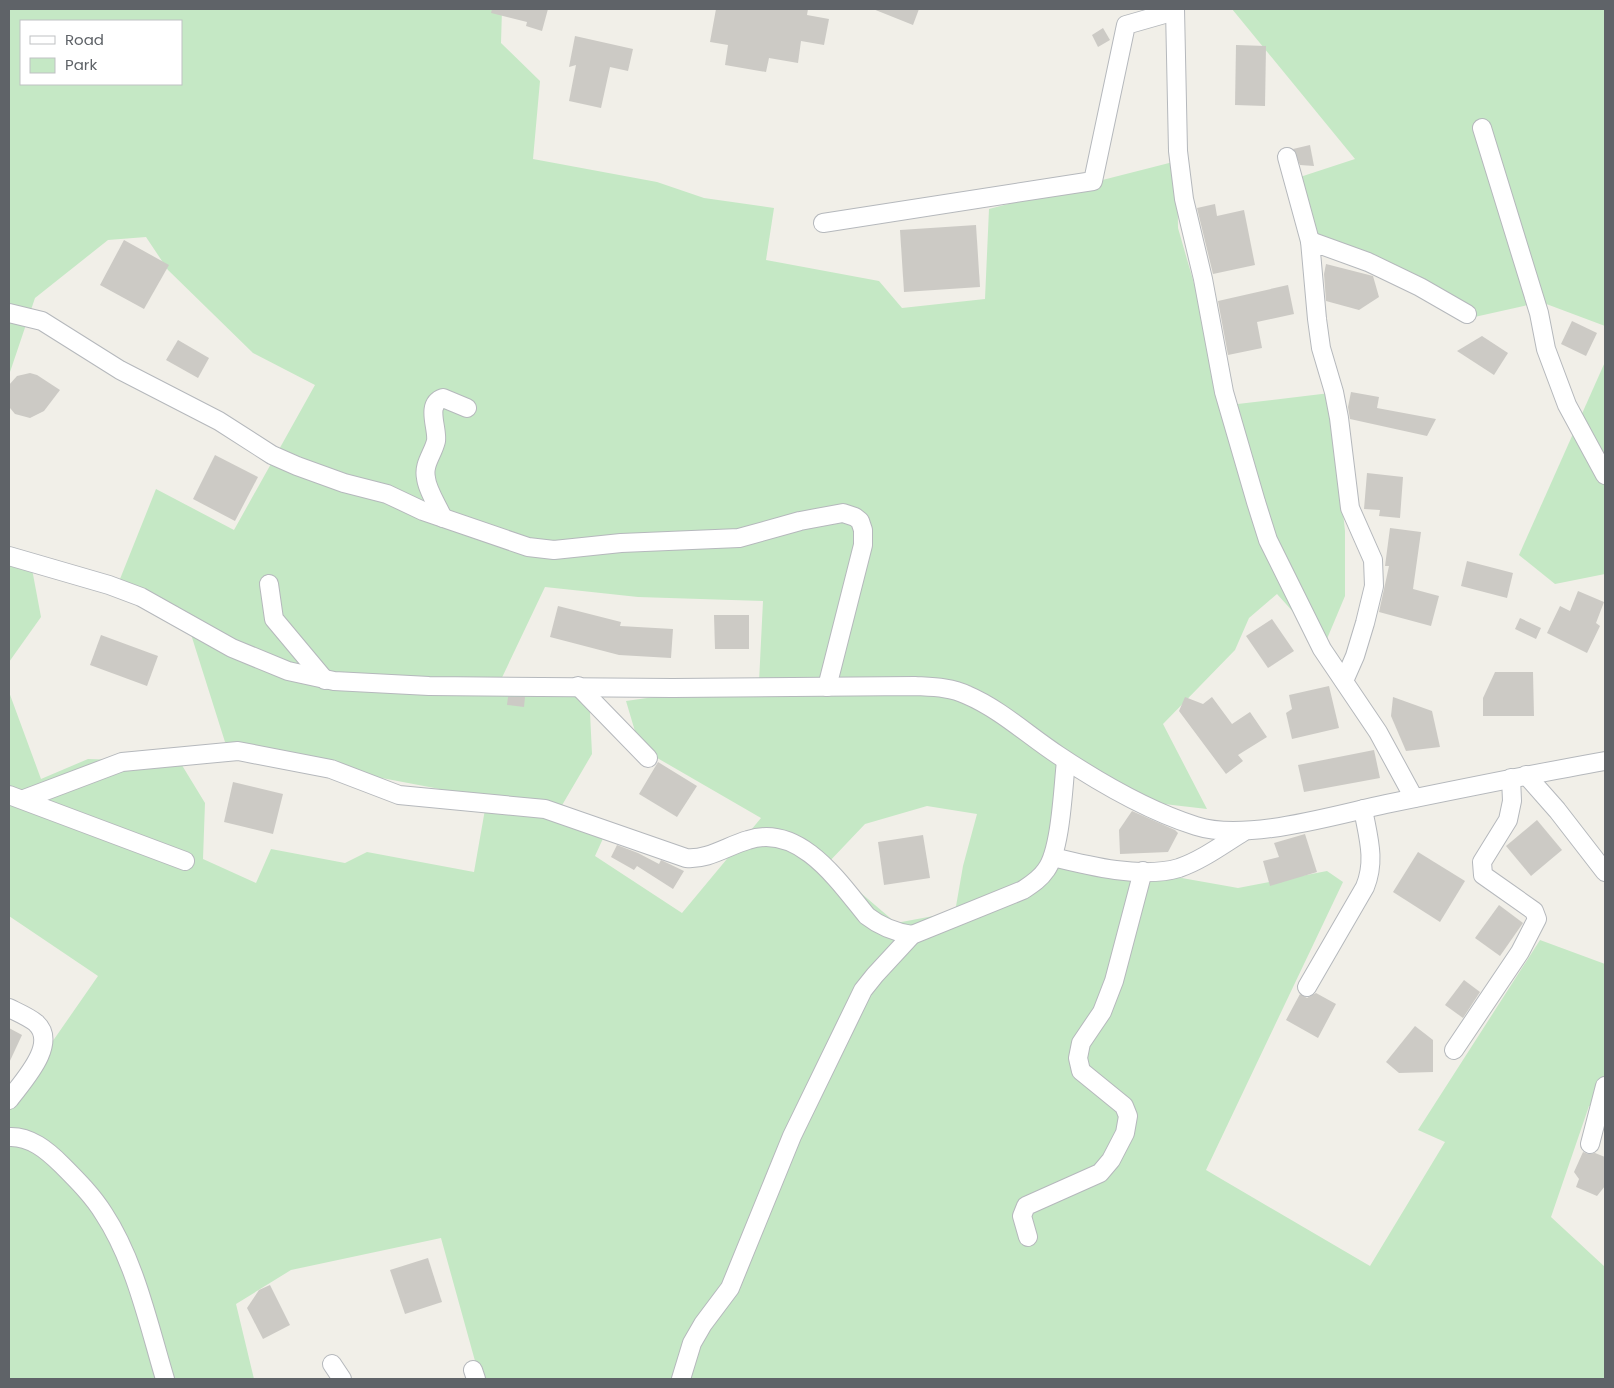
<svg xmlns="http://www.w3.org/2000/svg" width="1614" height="1388" font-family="Poppins,sans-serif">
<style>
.green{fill:#c5e8c5;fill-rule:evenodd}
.building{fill:#cccac5}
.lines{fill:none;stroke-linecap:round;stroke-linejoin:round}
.minor-casing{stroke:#b5b8bc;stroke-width:20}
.minor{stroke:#fff;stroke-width:18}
</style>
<rect width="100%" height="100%" fill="#f1efe8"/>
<g class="green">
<path d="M9,9H502L501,43L540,81L533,159L657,182L704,198L774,208L766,260L879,281L902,308L985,299L989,209L1177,161L1178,228L1229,405L1330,393L1345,531V596L1324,646L1277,594L1249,618L1235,650L1163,724L1207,809L1138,801L1070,768L1058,856L1238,888L1327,871L1343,882L1206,1170L1370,1266L1445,1142L1418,1130L1540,940L1605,964V1107L1589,1106L1551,1217L1605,1267V1379H480L441,1238L291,1270L236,1304L254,1379H9V1089L16,1094L98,976L9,916V692L41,779L88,759L180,762L205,803L203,859L256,883L271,849L345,863L367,852L474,872L487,798L366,775L225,742L189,628L120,579L156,489L234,530L315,385L253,353L168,270L146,237L108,240L35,298L9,375ZM21,21H181V84H21ZM545,587L638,597L763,601L759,682L626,701L640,748L761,818L682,913L595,856L606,832L561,807L592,754L589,692L497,688ZM927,806L977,814L963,866L955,912L896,923L827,864L865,824Z"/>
<polygon points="1232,9 1605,9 1605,326 1541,302 1470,318 1413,284 1300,243 1297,178 1355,159"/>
<polygon points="1605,362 1605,574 1555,584 1519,555"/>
<polygon points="9,558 32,569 41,617 9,662"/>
</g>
<g class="building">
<polygon points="492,9 548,9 542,31 526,26 527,22 491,13"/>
<polygon points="716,9 808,9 807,15 829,19 824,45 801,41 798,63 769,58 766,72 725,65 728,45 710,42"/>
<polygon points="873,9 919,9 913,25"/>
<polygon points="1103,28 1110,40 1098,47 1092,35"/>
<polygon points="575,36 633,49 628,71 610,67 601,108 569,101 576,65 569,67"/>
<polygon points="1236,45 1266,46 1265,106 1235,105"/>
<polygon points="1310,145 1314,166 1300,165 1293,149"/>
<polygon points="1215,204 1217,216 1244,210 1255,265 1213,274 1197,208"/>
<polygon points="976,225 980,287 904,292 900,230"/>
<polygon points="124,240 169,265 144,309 100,285"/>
<polygon points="1326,264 1373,276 1379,297 1359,310 1326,301 1324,274"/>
<polygon points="1288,285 1294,314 1257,322 1262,348 1228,355 1218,301"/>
<polygon points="1572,321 1597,333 1586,356 1561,344"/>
<polygon points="1482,336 1508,353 1494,375 1457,351"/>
<polygon points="178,340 209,358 198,378 166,360"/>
<polygon points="30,373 37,375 60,390 44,411 30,418 15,414 10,408 9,385 17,376"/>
<polygon points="1351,392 1379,397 1377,408 1436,419 1427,436 1350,419 1348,407"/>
<polygon points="215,455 258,477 235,521 193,499"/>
<polygon points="1367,473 1403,477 1400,518 1379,516 1380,510 1364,509"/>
<polygon points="1390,528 1421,532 1413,589 1439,596 1431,626 1379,612 1389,566 1385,566"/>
<polygon points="1467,561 1513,573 1507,598 1461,586"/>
<polygon points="1578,591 1604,602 1596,623 1600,626 1587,653 1547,633 1560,606 1570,611"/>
<polygon points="558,606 621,622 620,626 673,629 671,658 619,655 550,637"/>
<polygon points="714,615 749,615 749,649 715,649"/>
<polygon points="1520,618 1541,628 1536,639 1515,629"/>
<polygon points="1272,619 1294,651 1268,668 1246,636"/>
<polygon points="101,635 158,656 147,686 90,665"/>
<polygon points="1495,672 1533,672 1534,716 1483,716 1483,698"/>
<polygon points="1329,686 1339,728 1292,739 1286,713 1292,709 1289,695"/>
<polygon points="508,697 525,697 524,707 507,705"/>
<polygon points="1185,697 1203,704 1212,697 1232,724 1250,712 1267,737 1238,755 1243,761 1226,774 1179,711"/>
<polygon points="1393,697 1432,711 1440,747 1406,751 1391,716"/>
<polygon points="1374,750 1380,778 1304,792 1298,765"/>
<polygon points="658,762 697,786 677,817 639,794"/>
<polygon points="233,782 283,794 273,834 224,822"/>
<polygon points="1132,811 1175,830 1178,833 1168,852 1120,854 1119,830"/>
<polygon points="1537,820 1562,850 1531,876 1506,846"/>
<polygon points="1305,834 1317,872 1270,886 1263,861 1279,857 1274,843"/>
<polygon points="923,835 930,878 884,885 878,842"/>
<polygon points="617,845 638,853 659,864 661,860 684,871 673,889 637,866 634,870 611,857"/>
<polygon points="1418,852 1465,881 1440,922 1393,892"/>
<polygon points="1499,905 1523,923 1500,956 1475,938"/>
<polygon points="1464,980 1480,992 1463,1018 1445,1005"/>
<polygon points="1316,993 1336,1004 1318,1038 1286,1020 1300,994 1307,998"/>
<polygon points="1415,1026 1433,1040 1433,1072 1399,1073 1386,1062"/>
<polygon points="9,1028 22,1035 9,1063"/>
<polygon points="1583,1152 1588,1154 1595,1153 1605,1157 1605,1186 1597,1196 1576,1187 1579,1179 1574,1172"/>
<polygon points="428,1258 442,1302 405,1314 390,1270"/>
<polygon points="270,1285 290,1325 263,1339 247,1308 259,1290"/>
</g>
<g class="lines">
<g class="minor-casing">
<g id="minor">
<polyline points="1175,9 1178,151 1184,199 1203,279 1224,392 1256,502 1268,540 1322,649 1378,732 1414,798"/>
<polyline points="1482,128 1539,313 1546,349 1567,405 1605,475"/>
<polyline points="1287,157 1310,241"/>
<polyline points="823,223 1093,181 1126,25 1175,11"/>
<polyline points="9,313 42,321 120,370 219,421 272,455 297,466 344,483 387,494 423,511 528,547 554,550 621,543 739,538 800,521 843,513 855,517 860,521 863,530 863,545 827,687"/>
<path d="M443,518C438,506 427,490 426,478C423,464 433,454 436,441C438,428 425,404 443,398L467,408"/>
<path d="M9,556L109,585L141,597L232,648L288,671L334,681L429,686L673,688L915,686C932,687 951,687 967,695C1000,709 1029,736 1058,755C1100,783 1148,811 1196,826C1246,842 1334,815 1386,804C1459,789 1532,774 1605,761"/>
<polyline points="269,584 274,619 325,680"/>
<polyline points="1344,681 1355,656 1365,623 1374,586 1373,560 1350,508 1339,418 1334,392 1321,348 1317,319 1310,241 1368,262 1420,287 1467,314"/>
<polyline points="578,686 648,758"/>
<polyline points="1526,775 1557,810 1605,872"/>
<polyline points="9,795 185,861"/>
<path d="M24,799L122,762L238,751L331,769L399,795L545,809L686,858C708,860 727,846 748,840C800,823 839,882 867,916C881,927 894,932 912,935"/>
<path d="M1053,857C1089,866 1142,879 1179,868C1202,860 1222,845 1243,832"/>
<path d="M1307,987L1365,887C1376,860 1368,837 1363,809"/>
<path d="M9,1008C17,1012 29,1017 36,1023C59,1044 22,1082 9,1100"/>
<polyline points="1454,1050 1520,952 1537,919 1534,911 1483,875 1482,862 1508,820 1512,801 1511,778"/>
<path d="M9,1137C30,1136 47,1150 62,1165C77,1180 93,1196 104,1214C135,1261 149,1326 165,1379"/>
<polyline points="1590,1144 1605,1086"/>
<polyline points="1028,1237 1022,1216 1026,1206 1100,1173 1111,1160 1125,1133 1128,1116 1124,1106 1081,1071 1078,1058 1081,1043 1102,1012 1114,981 1143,871"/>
<polyline points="332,1364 342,1379"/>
<polyline points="473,1370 476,1379"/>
<path d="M681,1379L692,1343L703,1324L730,1288L792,1136L863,990L875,975L912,935L1023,890C1032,884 1040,879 1046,870C1061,850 1063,787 1066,761"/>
</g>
</g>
<use href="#minor" class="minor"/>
</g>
<rect width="1614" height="1388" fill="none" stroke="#5f6368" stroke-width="20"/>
<rect x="20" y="20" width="162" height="65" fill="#ffffff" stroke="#bfc1c3"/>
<rect x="30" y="36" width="25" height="8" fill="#ffffff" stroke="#bfc1c3"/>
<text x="65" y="45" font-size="15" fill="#5f6368">Road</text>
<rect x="30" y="58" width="25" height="15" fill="#c5e8c5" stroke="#bfc1c3"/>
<text x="65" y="70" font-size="15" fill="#5f6368">Park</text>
</svg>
